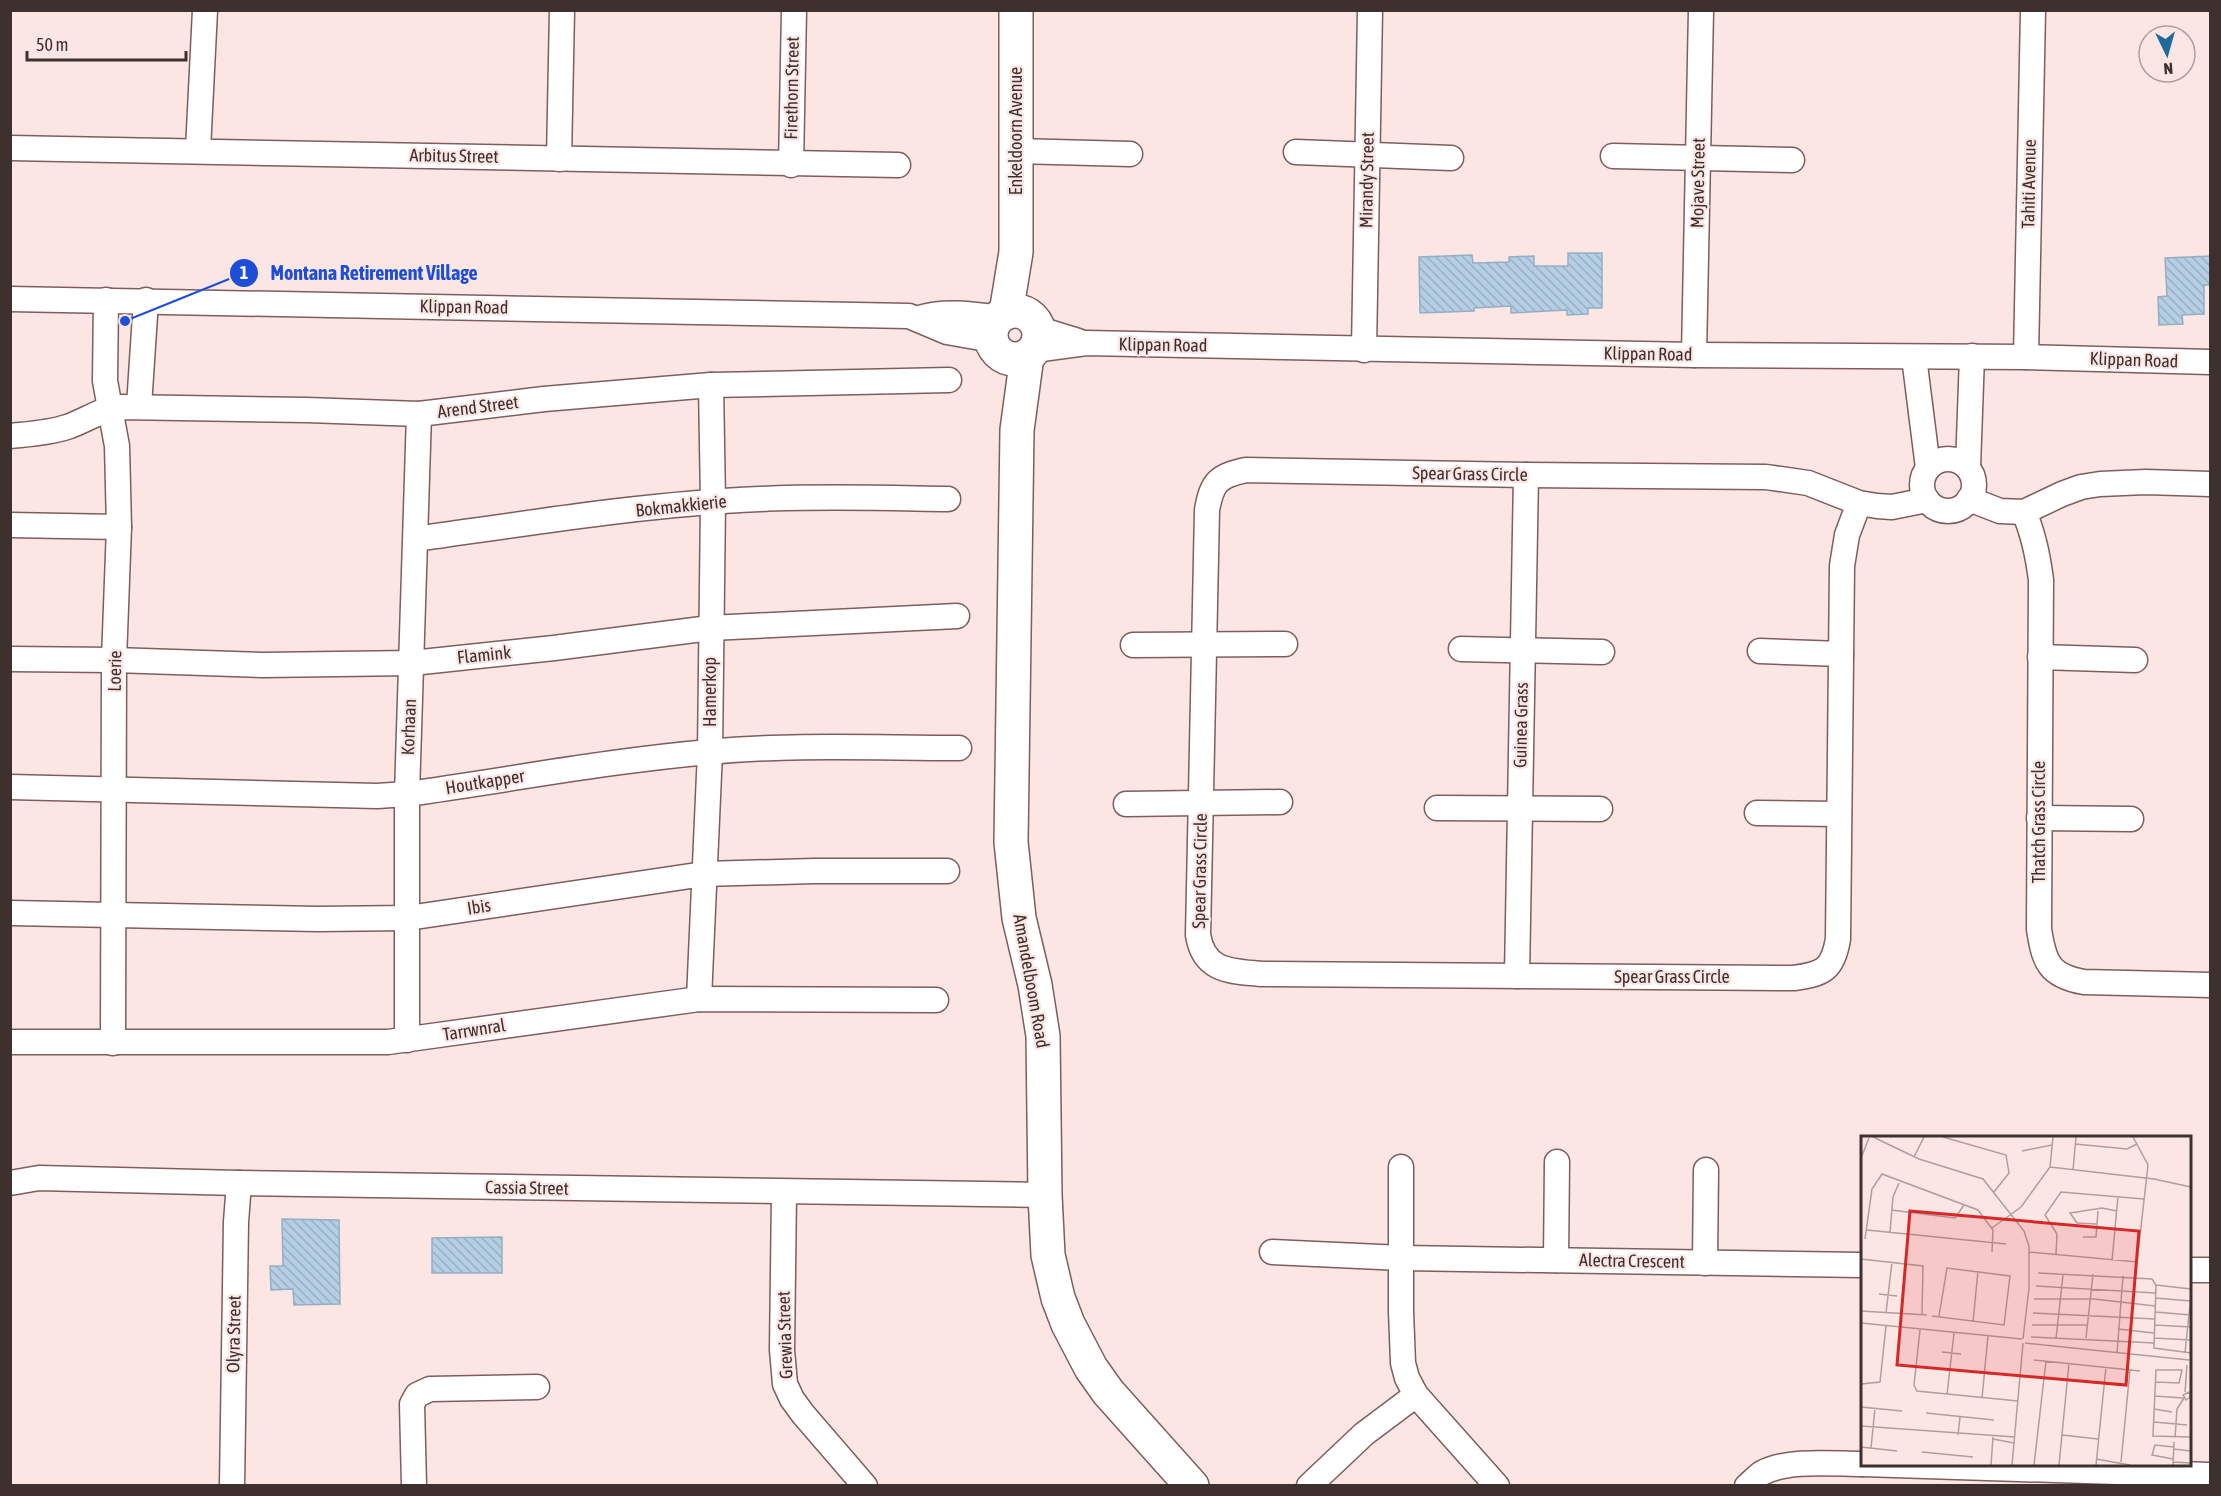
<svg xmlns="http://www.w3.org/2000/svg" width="2221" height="1496" font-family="'Asap Condensed',sans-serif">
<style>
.building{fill:url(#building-back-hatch);stroke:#95aec3;stroke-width:1.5}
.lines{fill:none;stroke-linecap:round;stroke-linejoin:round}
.street-casing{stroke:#7d5e5c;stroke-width:27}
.secondary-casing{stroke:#7d5e5c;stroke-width:36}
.street{stroke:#fff;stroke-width:24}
.secondary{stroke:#fff;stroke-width:33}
.labels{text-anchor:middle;stroke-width:4.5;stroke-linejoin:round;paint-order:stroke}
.street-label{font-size:18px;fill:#3e302f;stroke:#fce6e4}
.inset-road{fill:none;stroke:#b09d9c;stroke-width:1.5}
.view{fill:#d62828;fill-opacity:0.15;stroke:#d62828;stroke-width:3}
.inset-edge{fill:none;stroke:#3e302f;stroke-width:3}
.leader{fill:none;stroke:#1d4ed8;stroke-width:2}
.callout-dot{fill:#1d4ed8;stroke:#fce6e4;stroke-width:2}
.mark-label{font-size:18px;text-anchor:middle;font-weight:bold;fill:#fff}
.callout-label{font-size:20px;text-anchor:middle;font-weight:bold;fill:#1d4ed8;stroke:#fce6e4;stroke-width:4.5;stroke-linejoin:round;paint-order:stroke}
</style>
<defs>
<pattern id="building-back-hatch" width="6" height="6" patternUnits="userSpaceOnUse" patternTransform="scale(1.5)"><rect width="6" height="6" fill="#b4cee3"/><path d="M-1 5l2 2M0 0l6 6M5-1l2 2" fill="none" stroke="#9cb1c3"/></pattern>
</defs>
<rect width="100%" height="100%" fill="#fce6e4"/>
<g class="building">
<polygon points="1568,253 1602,253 1602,308 1588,308 1588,314 1567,315 1567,310 1511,313 1511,306 1474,308 1474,311 1420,313 1419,257 1472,255 1473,263 1509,262 1509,257 1534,256 1534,266 1568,266"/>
<polygon points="2211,256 2211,285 2204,285 2204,314 2182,315 2183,324 2159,325 2158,297 2167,296 2165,258"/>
<polygon points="282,1219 339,1220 340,1304 294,1305 293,1289 271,1290 270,1266 283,1266"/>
<polygon points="502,1237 502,1273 432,1273 432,1238"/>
</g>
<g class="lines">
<g class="street-casing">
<g id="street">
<polyline points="10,148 898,165"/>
<polyline points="198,150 205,10"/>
<polyline points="1015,151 1130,154"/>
<polyline points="1296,152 1451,158"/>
<polyline points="1613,156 1792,160"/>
<polyline points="559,159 562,10"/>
<polyline points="791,165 794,10"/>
<polyline points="10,299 909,316 947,332 992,340"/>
<polyline points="106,300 105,381 117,446 119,527 114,660 113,1043"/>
<path d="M919,318C944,310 973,314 999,318"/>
<polyline points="1039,329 1078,341"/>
<polyline points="1034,350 1086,343 1694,355 2026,357 2210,362"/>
<polyline points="1364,350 1370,10"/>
<polyline points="1694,355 1701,10"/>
<polyline points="1914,357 1928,468"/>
<polyline points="2026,357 2033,10"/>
<polyline points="139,406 146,300"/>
<path d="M10,436C29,434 49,433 67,427C85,421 101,409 120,407L307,410L419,414L544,399L711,385L949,380"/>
<circle cx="1948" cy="485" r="26"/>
<polyline points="1968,467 1972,356"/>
<polyline points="1969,499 2000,511 2024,512 2062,494 2081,487 2100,484 2146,482 2210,484"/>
<path d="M1859,503L1847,535L1842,566L1838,939C1833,969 1824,974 1794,978L1262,974C1231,971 1204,972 1198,935L1207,510C1212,482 1218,476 1246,470L1526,475L1766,477L1808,483L1859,503L1877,506L1892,507L1927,500"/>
<path d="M2024,512C2034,535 2038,556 2041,580L2039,929C2044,962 2049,976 2084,982L2210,985"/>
<polyline points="10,525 119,527"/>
<path d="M416,539C530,523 645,504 760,499C823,496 885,498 948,499"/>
<polyline points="1133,645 1285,644"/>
<polyline points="1461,649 1602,652"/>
<polyline points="1760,651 1841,654"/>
<polyline points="2040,657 2135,660"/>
<polyline points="10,659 114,660 263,665 412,663 554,648 710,628 957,616"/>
<path d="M10,787L377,796L407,794C508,780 607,761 709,752C791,744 876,748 959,748"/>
<polyline points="1126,804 1280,802"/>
<polyline points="1437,808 1600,809"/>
<polyline points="1757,813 1839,814"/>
<polyline points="2039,818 2131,819"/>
<polyline points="10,913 318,919 408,918 704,874 814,871 947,871"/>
<polyline points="1517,976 1526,475"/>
<polyline points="699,999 710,752 713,502 711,385"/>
<polyline points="407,1040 407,794 419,414"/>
<polyline points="10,1042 388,1042 699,999 936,1000"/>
<polyline points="1401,1167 1401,1311 1403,1363 1407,1378 1416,1395 1497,1486"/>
<polyline points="10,1183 39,1178 239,1183 1045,1195"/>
<polyline points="784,1192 782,1350 785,1384 792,1399 803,1414 865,1486"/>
<polyline points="1272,1252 1402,1258 1862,1265"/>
<polyline points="1556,1260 1557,1162"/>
<polyline points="1705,1263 1706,1170"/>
<polyline points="2190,1270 2210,1270"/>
<polyline points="1863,1464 2210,1475"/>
<polyline points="232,1486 236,1222 239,1183"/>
<polyline points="414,1486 412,1404 417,1395 430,1389 537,1387"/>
<polyline points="1309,1486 1364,1434 1416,1395"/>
<path d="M1747,1486C1752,1482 1757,1476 1762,1473C1788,1459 1833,1464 1862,1464"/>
</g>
</g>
<g class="secondary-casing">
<g id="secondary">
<circle cx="1015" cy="335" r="24"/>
<polyline points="1006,313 1016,252 1016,10"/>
<polyline points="1027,356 1017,430 1011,842 1019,918 1035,985 1043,1036 1045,1195 1048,1255 1058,1298 1068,1324 1091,1368 1108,1392 1192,1486"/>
</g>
</g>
<use href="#street" class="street"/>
<use href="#secondary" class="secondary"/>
</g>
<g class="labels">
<g class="street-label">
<text transform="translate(792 88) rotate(-89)" y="6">Firethorn Street</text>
<text transform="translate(1016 131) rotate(-90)" y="6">Enkeldoorn Avenue</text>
<text transform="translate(454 156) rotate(1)" y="6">Arbitus Street</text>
<text transform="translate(1367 180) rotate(-89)" y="6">Mirandy Street</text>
<text transform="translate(1698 183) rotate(-89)" y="6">Mojave Street</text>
<text transform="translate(2029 184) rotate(-89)" y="6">Tahiti Avenue</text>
<text transform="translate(464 307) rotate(1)" y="6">Klippan Road</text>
<text transform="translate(1163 345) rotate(1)" y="6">Klippan Road</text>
<text transform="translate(1648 354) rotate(1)" y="6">Klippan Road</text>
<text transform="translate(2134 360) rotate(2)" y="6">Klippan Road</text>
<text transform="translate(478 407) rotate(-7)" y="6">Arend Street</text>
<text transform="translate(1470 474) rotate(1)" y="6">Spear Grass Circle</text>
<text transform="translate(681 506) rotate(-6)" y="6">Bokmakkierie</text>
<text transform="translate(484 655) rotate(-6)" y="6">Flamink</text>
<text transform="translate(115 671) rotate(-89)" y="6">Loerie</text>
<text transform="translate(710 692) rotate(-90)" y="6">Hamerkop</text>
<text transform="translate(1521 725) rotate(-89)" y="6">Guinea Grass</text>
<text transform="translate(409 727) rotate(-88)" y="6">Korhaan</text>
<text transform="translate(485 782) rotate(-9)" y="6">Houtkapper</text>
<text transform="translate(2039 822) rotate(-90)" y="6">Thatch Grass Circle</text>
<text transform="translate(1200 871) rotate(-89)" y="6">Spear Grass Circle</text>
<text transform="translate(479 907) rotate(-9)" y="6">Ibis</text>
<text x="1672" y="983">Spear Grass Circle</text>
<text transform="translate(1031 981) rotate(80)" y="6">Amandelboom Road</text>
<text transform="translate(474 1030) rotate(-9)" y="6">Tarrwnral</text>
<text transform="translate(527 1188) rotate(1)" y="6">Cassia Street</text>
<text transform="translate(1632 1261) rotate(1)" y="6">Alectra Crescent</text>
<text transform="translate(234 1334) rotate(-89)" y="6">Olyra Street</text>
<text transform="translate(785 1335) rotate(-92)" y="6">Grewia Street</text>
</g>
</g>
<g transform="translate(1861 1136)">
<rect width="330" height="330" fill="#fce6e4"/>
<path class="inset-road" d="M12,1L58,23L122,43L163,95L168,110V152L162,203M82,1L145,19L148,37L133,56M214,8L266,13L276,8M161,15L191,9M53,21L63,1M0,22L8,2M189,31L293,43L330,51M212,34L215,1M30,74L94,82L103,69M235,88L216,87L209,77L241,72L256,75M131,92L160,71L189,31L192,1M6,94L145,108M29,96L32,61L38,47M222,101H235L237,75M4,103L11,53L21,38L117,74L132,94L131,116M168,116L276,126L287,29L272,1M195,119L196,98L184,79L200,56L283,63M0,123L62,130L61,178M251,125L257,60M177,137L291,143L295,149L293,212L330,217M295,149L330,153M175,150L294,157M18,158L36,160M294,162L330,165M173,163H233L294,170M0,175L66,179M294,176L330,179M25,177L31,126M172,177L294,183M71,180L143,189L149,140L86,132L78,180M112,186L117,135M0,187L161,203M171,189H227M294,189L330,191M257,193L293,197M59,194L53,249L56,255L157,265M170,201L293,207M225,202L232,138M293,202L330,204M195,203L202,139M164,207L328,224M81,216L100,218M256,217L262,140M324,217L330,159M173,224L279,235M114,236L132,238M295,246L318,247L321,234H295L292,299V300L330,301M0,248L19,246L25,190M324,256L326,229M86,259L93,197M294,260L322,262M329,261L325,264L322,259L328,256L330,262M121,262L127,200M0,271L41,275M293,273L311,276M65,277L133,284M293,286L326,289M0,290L154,301M97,299L99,281M201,299L237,303M314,302L316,273L323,262M132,303L153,307M0,311L36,315M10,312L14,272M312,313L330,315M61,316L112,321M235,323L269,329M312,323L291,319L294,309L313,311M260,326L269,234M312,326L330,327M130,329L132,301M151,329L162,207M173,329L185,225M198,329L208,227M235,329L245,231M312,329L313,306"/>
<path class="view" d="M49,75L278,95L265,249L36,229Z"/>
<rect width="330" height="330" class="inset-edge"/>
</g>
<path class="leader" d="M125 321L244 273"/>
<g class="callout-dot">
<circle cx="125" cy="321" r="6"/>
<circle cx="244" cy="273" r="15"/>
</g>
<g class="mark-label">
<text x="244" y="279">1</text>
</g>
<g class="callout-label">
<text x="374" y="280">Montana Retirement Village</text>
</g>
<rect width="2221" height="1496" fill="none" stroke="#3e302f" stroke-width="24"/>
<g transform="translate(2167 54) rotate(175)"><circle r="28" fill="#fce6e4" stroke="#b09d9c" stroke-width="1.5"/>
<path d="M0-4.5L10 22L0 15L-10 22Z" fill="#1f6a9d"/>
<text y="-9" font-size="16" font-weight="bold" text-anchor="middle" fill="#3e302f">N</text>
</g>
<path d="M27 51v9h159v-9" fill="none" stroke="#3e302f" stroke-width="3"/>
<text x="36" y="51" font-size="18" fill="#3e302f" stroke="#fce6e4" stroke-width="4.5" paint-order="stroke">50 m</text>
</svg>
